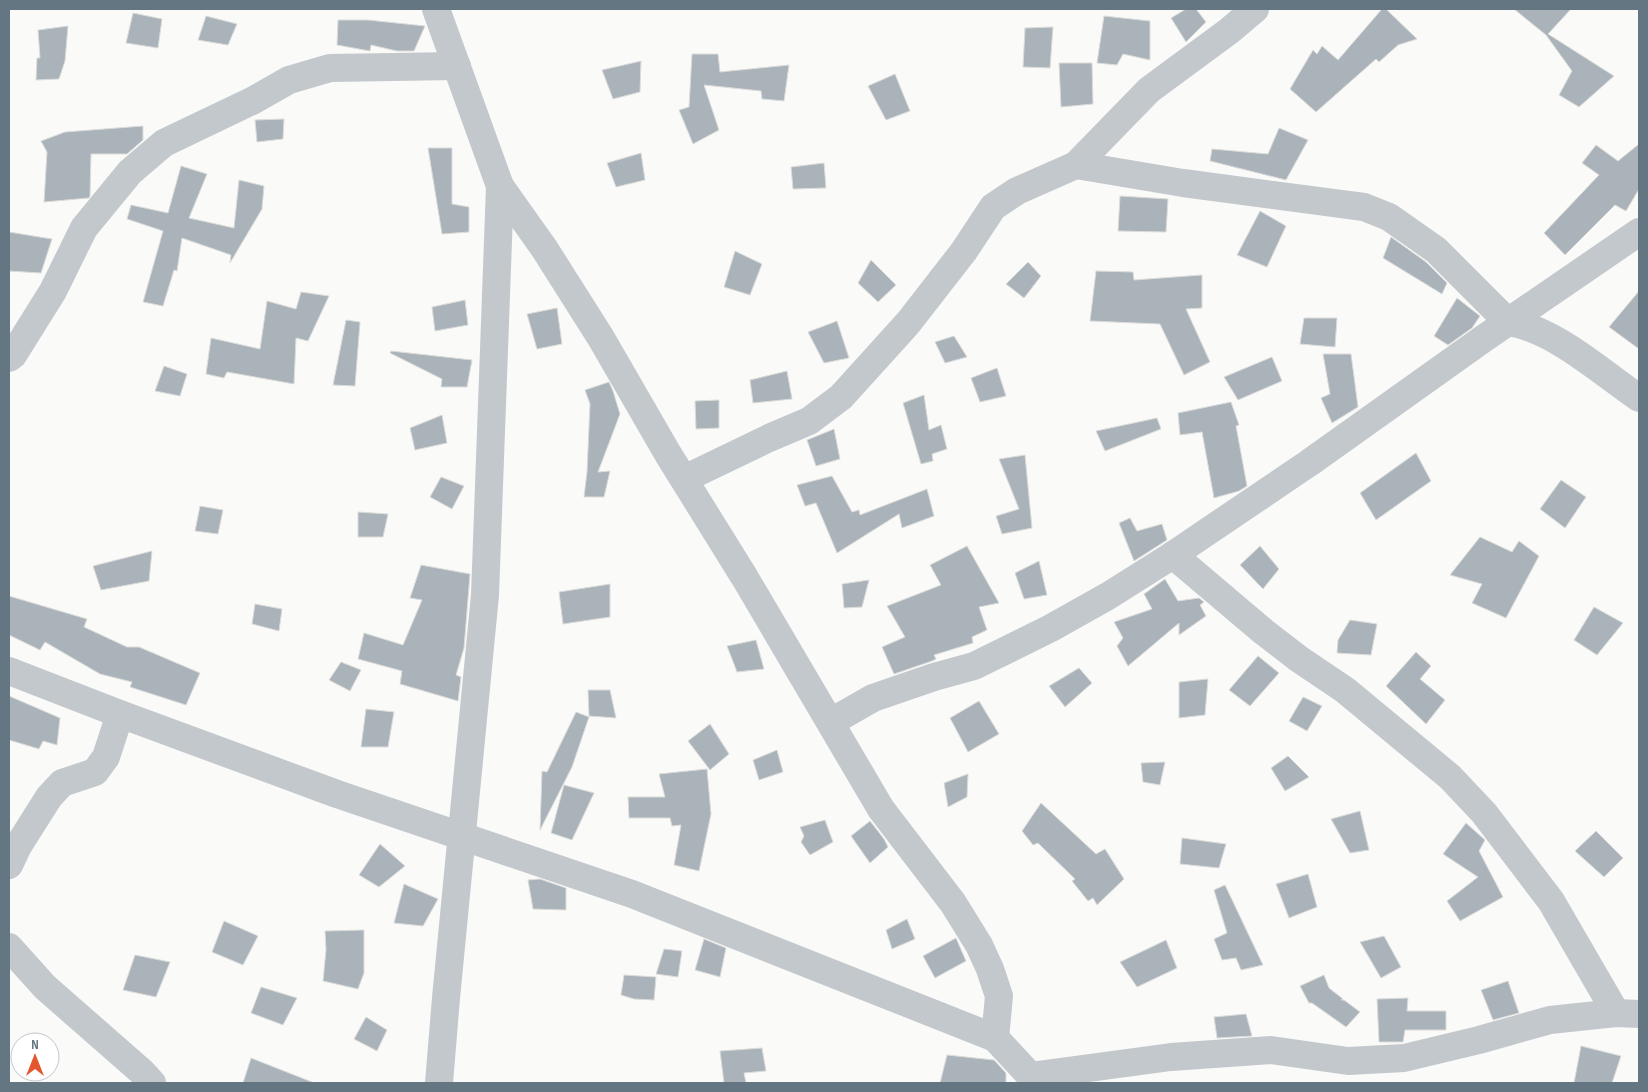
<svg xmlns="http://www.w3.org/2000/svg" width="1648" height="1092" font-family="'Sofia Sans Condensed',sans-serif">
<style>
.building{fill:#aab3b9;stroke:#dcdcda}
.lines{fill:none;stroke-linecap:round;stroke-linejoin:round}
.minor{stroke:#c3c8cc;stroke-width:28}
</style>
<rect width="100%" height="100%" fill="#fafaf8"/>
<g class="building">
<polygon points="1186,9 1196,9 1206,22 1186,42 1171,18"/>
<polygon points="1382,9 1386,9 1417,39 1398,45 1379,62 1376,59 1316,112 1290,89 1313,50 1317,54 1322,46 1338,60"/>
<polygon points="1514,9 1571,9 1548,34 1614,76 1579,107 1559,95 1572,71 1546,35"/>
<polygon points="133,13 162,19 158,48 126,43"/>
<polygon points="206,16 237,24 228,45 198,40"/>
<polygon points="1104,16 1150,21 1150,60 1123,54 1117,65 1097,63"/>
<polygon points="338,20 368,20 425,26 414,51 397,51 371,45 370,51 337,45"/>
<polygon points="68,26 65,61 59,79 36,80 37,58 40,58 38,30"/>
<polygon points="1053,27 1050,68 1023,67 1025,28"/>
<polygon points="692,54 718,54 720,72 789,65 784,101 762,99 761,91 704,85 719,130 693,144 679,110 689,107"/>
<polygon points="641,61 640,92 613,99 602,70"/>
<polygon points="1059,63 1092,63 1093,104 1061,107"/>
<polygon points="895,74 910,111 886,120 868,86"/>
<polygon points="284,119 283,139 257,142 255,120"/>
<polygon points="143,126 143,140 127,154 91,154 90,196 89,198 44,202 47,152 41,141 65,132"/>
<polygon points="1279,128 1308,140 1286,180 1210,161 1212,149 1268,154"/>
<polygon points="1639,144 1639,189 1626,211 1615,205 1565,255 1544,233 1599,175 1582,163 1596,145 1618,161"/>
<polygon points="428,148 452,148 452,204 469,207 469,232 442,234"/>
<polygon points="641,153 645,180 616,187 607,163"/>
<polygon points="824,163 826,188 793,189 791,167"/>
<polygon points="181,166 207,174 189,218 234,228 239,180 264,186 262,209 230,263 231,255 182,238 177,271 174,270 163,306 143,302 163,231 127,219 131,205 168,213"/>
<polygon points="1120,196 1168,199 1166,232 1118,231"/>
<polygon points="1260,211 1286,226 1267,267 1237,255"/>
<polygon points="9,232 52,239 41,273 9,271"/>
<polygon points="1391,237 1426,262 1447,283 1442,294 1383,258"/>
<polygon points="735,251 762,264 750,295 724,287"/>
<polygon points="871,260 896,285 878,302 858,283"/>
<polygon points="1028,262 1041,276 1024,298 1006,284"/>
<polygon points="1096,271 1133,272 1134,280 1202,275 1202,308 1186,309 1210,362 1184,375 1160,324 1090,321"/>
<polygon points="1639,291 1639,349 1609,327"/>
<polygon points="301,292 329,296 308,341 296,338 294,384 227,372 224,378 206,374 211,338 260,349 267,301 296,309"/>
<polygon points="1457,298 1480,316 1472,328 1448,345 1434,336"/>
<polygon points="465,300 468,325 435,331 432,307"/>
<polygon points="557,308 562,344 537,349 527,314"/>
<polygon points="1304,318 1337,318 1335,347 1300,344"/>
<polygon points="346,320 360,322 355,386 333,385"/>
<polygon points="837,321 849,358 824,363 808,332"/>
<polygon points="954,336 967,357 945,363 935,342"/>
<polygon points="391,351 472,360 467,387 441,387 442,379 390,353"/>
<polygon points="1323,354 1351,354 1358,407 1332,423 1321,398 1330,394"/>
<polygon points="1272,357 1282,381 1238,400 1224,377"/>
<polygon points="164,366 187,374 180,396 155,391"/>
<polygon points="997,368 1006,396 980,402 971,378"/>
<polygon points="787,371 792,399 753,403 750,380"/>
<polygon points="609,382 613,391 620,414 598,472 610,471 604,497 584,497 587,472 590,404 585,390"/>
<polygon points="924,395 929,430 941,425 947,449 932,454 933,461 921,464 903,403"/>
<polygon points="719,400 719,428 696,429 695,401"/>
<polygon points="1231,402 1239,425 1236,426 1247,486 1239,491 1214,498 1202,432 1180,435 1178,413"/>
<polygon points="442,415 447,443 415,450 410,428"/>
<polygon points="1157,418 1161,429 1105,451 1096,431"/>
<polygon points="834,429 840,459 816,466 807,440"/>
<polygon points="1416,453 1431,481 1376,520 1360,493"/>
<polygon points="1025,455 1032,528 1002,534 996,516 1019,509 999,459"/>
<polygon points="832,476 852,512 859,510 860,515 927,489 934,516 902,528 899,514 837,553 816,503 805,506 797,485"/>
<polygon points="441,477 464,486 452,509 430,497"/>
<polygon points="1561,480 1586,497 1565,528 1540,509"/>
<polygon points="200,506 223,510 218,534 195,531"/>
<polygon points="358,512 388,514 383,537 358,537"/>
<polygon points="1130,518 1137,531 1162,524 1167,540 1134,561 1119,523"/>
<polygon points="1480,537 1512,552 1519,541 1539,556 1506,618 1472,603 1482,584 1450,575"/>
<polygon points="967,546 999,603 979,607 987,630 972,637 973,643 934,655 936,659 932,661 894,674 882,647 905,637 887,606 941,585 930,565"/>
<polygon points="1260,546 1279,569 1263,589 1240,565"/>
<polygon points="152,551 149,581 101,590 93,566"/>
<polygon points="1039,561 1047,595 1024,599 1015,573"/>
<polygon points="421,565 470,574 464,648 456,675 461,677 458,701 400,684 402,671 358,659 364,633 403,645 422,600 410,598"/>
<polygon points="1165,579 1178,601 1199,598 1204,602 1200,605 1206,616 1179,635 1179,623 1128,666 1117,646 1123,638 1114,622 1152,609 1144,594"/>
<polygon points="869,580 862,607 844,608 842,584"/>
<polygon points="610,584 610,617 563,624 559,592"/>
<polygon points="9,596 87,619 84,627 127,647 139,647 200,673 186,705 130,687 132,682 100,674 45,642 40,650 9,635"/>
<polygon points="255,604 282,609 279,631 252,624"/>
<polygon points="1594,607 1623,623 1597,655 1574,640"/>
<polygon points="1350,620 1377,624 1371,655 1337,653 1338,640"/>
<polygon points="756,640 764,669 737,672 727,646"/>
<polygon points="1416,652 1431,666 1420,679 1445,700 1426,724 1386,686"/>
<polygon points="1258,656 1279,673 1250,706 1229,690"/>
<polygon points="341,662 361,670 350,691 329,680"/>
<polygon points="1079,668 1092,683 1065,707 1049,686"/>
<polygon points="1208,679 1205,715 1179,718 1179,682"/>
<polygon points="588,690 610,690 616,718 589,716"/>
<polygon points="9,696 60,718 57,745 43,741 39,749 9,740"/>
<polygon points="1303,697 1322,706 1307,731 1289,721"/>
<polygon points="979,701 999,734 968,752 950,718"/>
<polygon points="366,709 394,712 388,747 361,747"/>
<polygon points="576,712 589,717 572,767 540,830 542,771 547,772"/>
<polygon points="710,724 729,754 710,770 688,741"/>
<polygon points="777,750 783,772 759,780 753,760"/>
<polygon points="1288,756 1309,777 1285,791 1271,768"/>
<polygon points="1165,762 1160,785 1143,782 1141,763"/>
<polygon points="707,769 711,814 699,871 674,865 681,825 672,826 670,818 629,818 628,797 665,797 659,774"/>
<polygon points="968,774 967,797 948,807 944,783"/>
<polygon points="564,785 594,793 572,840 551,833"/>
<polygon points="1041,803 1096,854 1105,849 1124,879 1097,905 1093,898 1088,901 1072,881 1075,879 1038,843 1033,845 1022,831"/>
<polygon points="1360,811 1369,850 1350,853 1331,819"/>
<polygon points="825,820 833,842 810,855 801,842 804,836 800,827"/>
<polygon points="870,821 884,839 888,847 870,863 851,836"/>
<polygon points="1466,823 1485,840 1479,851 1503,897 1460,921 1447,901 1478,877 1443,854"/>
<polygon points="1596,831 1623,858 1604,877 1575,851"/>
<polygon points="1182,838 1226,844 1219,868 1180,864"/>
<polygon points="380,844 405,866 379,887 359,875"/>
<polygon points="1308,874 1317,907 1289,918 1276,884"/>
<polygon points="540,879 566,888 566,910 533,909 528,880"/>
<polygon points="404,884 438,899 423,926 394,923"/>
<polygon points="1225,885 1263,965 1241,970 1236,958 1222,960 1214,939 1227,933 1214,890"/>
<polygon points="907,919 915,939 892,949 886,930"/>
<polygon points="224,921 258,936 243,965 212,952"/>
<polygon points="364,930 364,973 358,989 323,981 326,950 325,931"/>
<polygon points="1384,936 1401,967 1381,978 1360,942"/>
<polygon points="956,938 966,961 935,978 923,956"/>
<polygon points="704,939 726,948 720,977 695,970"/>
<polygon points="1166,940 1177,968 1137,987 1120,962"/>
<polygon points="664,949 682,951 678,977 656,974"/>
<polygon points="135,955 170,962 156,997 123,990"/>
<polygon points="624,975 656,977 654,1000 634,999 621,995"/>
<polygon points="1324,975 1329,988 1343,999 1341,1000 1344,1000 1360,1012 1346,1027 1312,1003 1309,1003 1300,986"/>
<polygon points="1508,981 1519,1013 1493,1020 1481,990"/>
<polygon points="261,987 297,998 283,1025 251,1013"/>
<polygon points="1408,998 1407,1011 1446,1011 1446,1030 1405,1030 1403,1042 1379,1042 1377,999"/>
<polygon points="1246,1014 1252,1036 1217,1038 1214,1017"/>
<polygon points="366,1017 387,1030 377,1051 354,1039"/>
<polygon points="1581,1046 1621,1056 1612,1083 1574,1083"/>
<polygon points="762,1048 766,1071 744,1073 746,1083 724,1083 720,1051"/>
<polygon points="947,1055 994,1060 1006,1073 1006,1083 940,1083"/>
<polygon points="251,1058 312,1082 311,1083 243,1083"/>
</g>
<g class="lines">
<g class="minor">
<polyline points="436,9 500,186 544,248 601,338 668,454 745,578 881,809 953,903 979,945 990,969 999,996 995,1038"/>
<polyline points="1076,165 1149,90 1229,31 1255,9"/>
<polyline points="9,358 13,355 53,291 84,228 130,172 164,143 252,101 289,80 330,68 457,66"/>
<path d="M684,479L769,438L809,421L841,397L908,323L964,251L993,207L1017,191L1076,165L1183,183L1364,207L1389,217L1436,250L1508,322C1554,329 1601,372 1639,398"/>
<polyline points="1173,555 1264,632 1299,659 1345,690 1450,777 1484,813 1551,901 1616,1013"/>
<polyline points="9,671 120,714 337,794 632,894 995,1038 1037,1083"/>
<polyline points="831,722 873,698 934,677 974,666 1051,628 1108,596 1173,555 1309,463 1483,339 1639,232"/>
<polyline points="9,865 18,846 49,797 62,783 95,772 106,757 120,714"/>
<polyline points="9,947 45,987 142,1072 152,1083"/>
<polyline points="1030,1076 1171,1057 1271,1050 1348,1061 1404,1058 1479,1040 1550,1020 1616,1013 1639,1014"/>
<polyline points="439,1083 446,998 485,595 500,186"/>
</g>
</g>
<rect width="1648" height="1092" fill="none" stroke="#657683" stroke-width="20"/>
<g transform="translate(35 1057)"><circle r="24" fill="#ffffff" stroke="#c1c8cd"/>
<path d="M0-4L9 19L0 12L-9 19Z" fill="#e4572e"/>
<text y="-8" font-size="14" font-weight="bold" text-anchor="middle" fill="#657683">N</text>
</g>
</svg>
